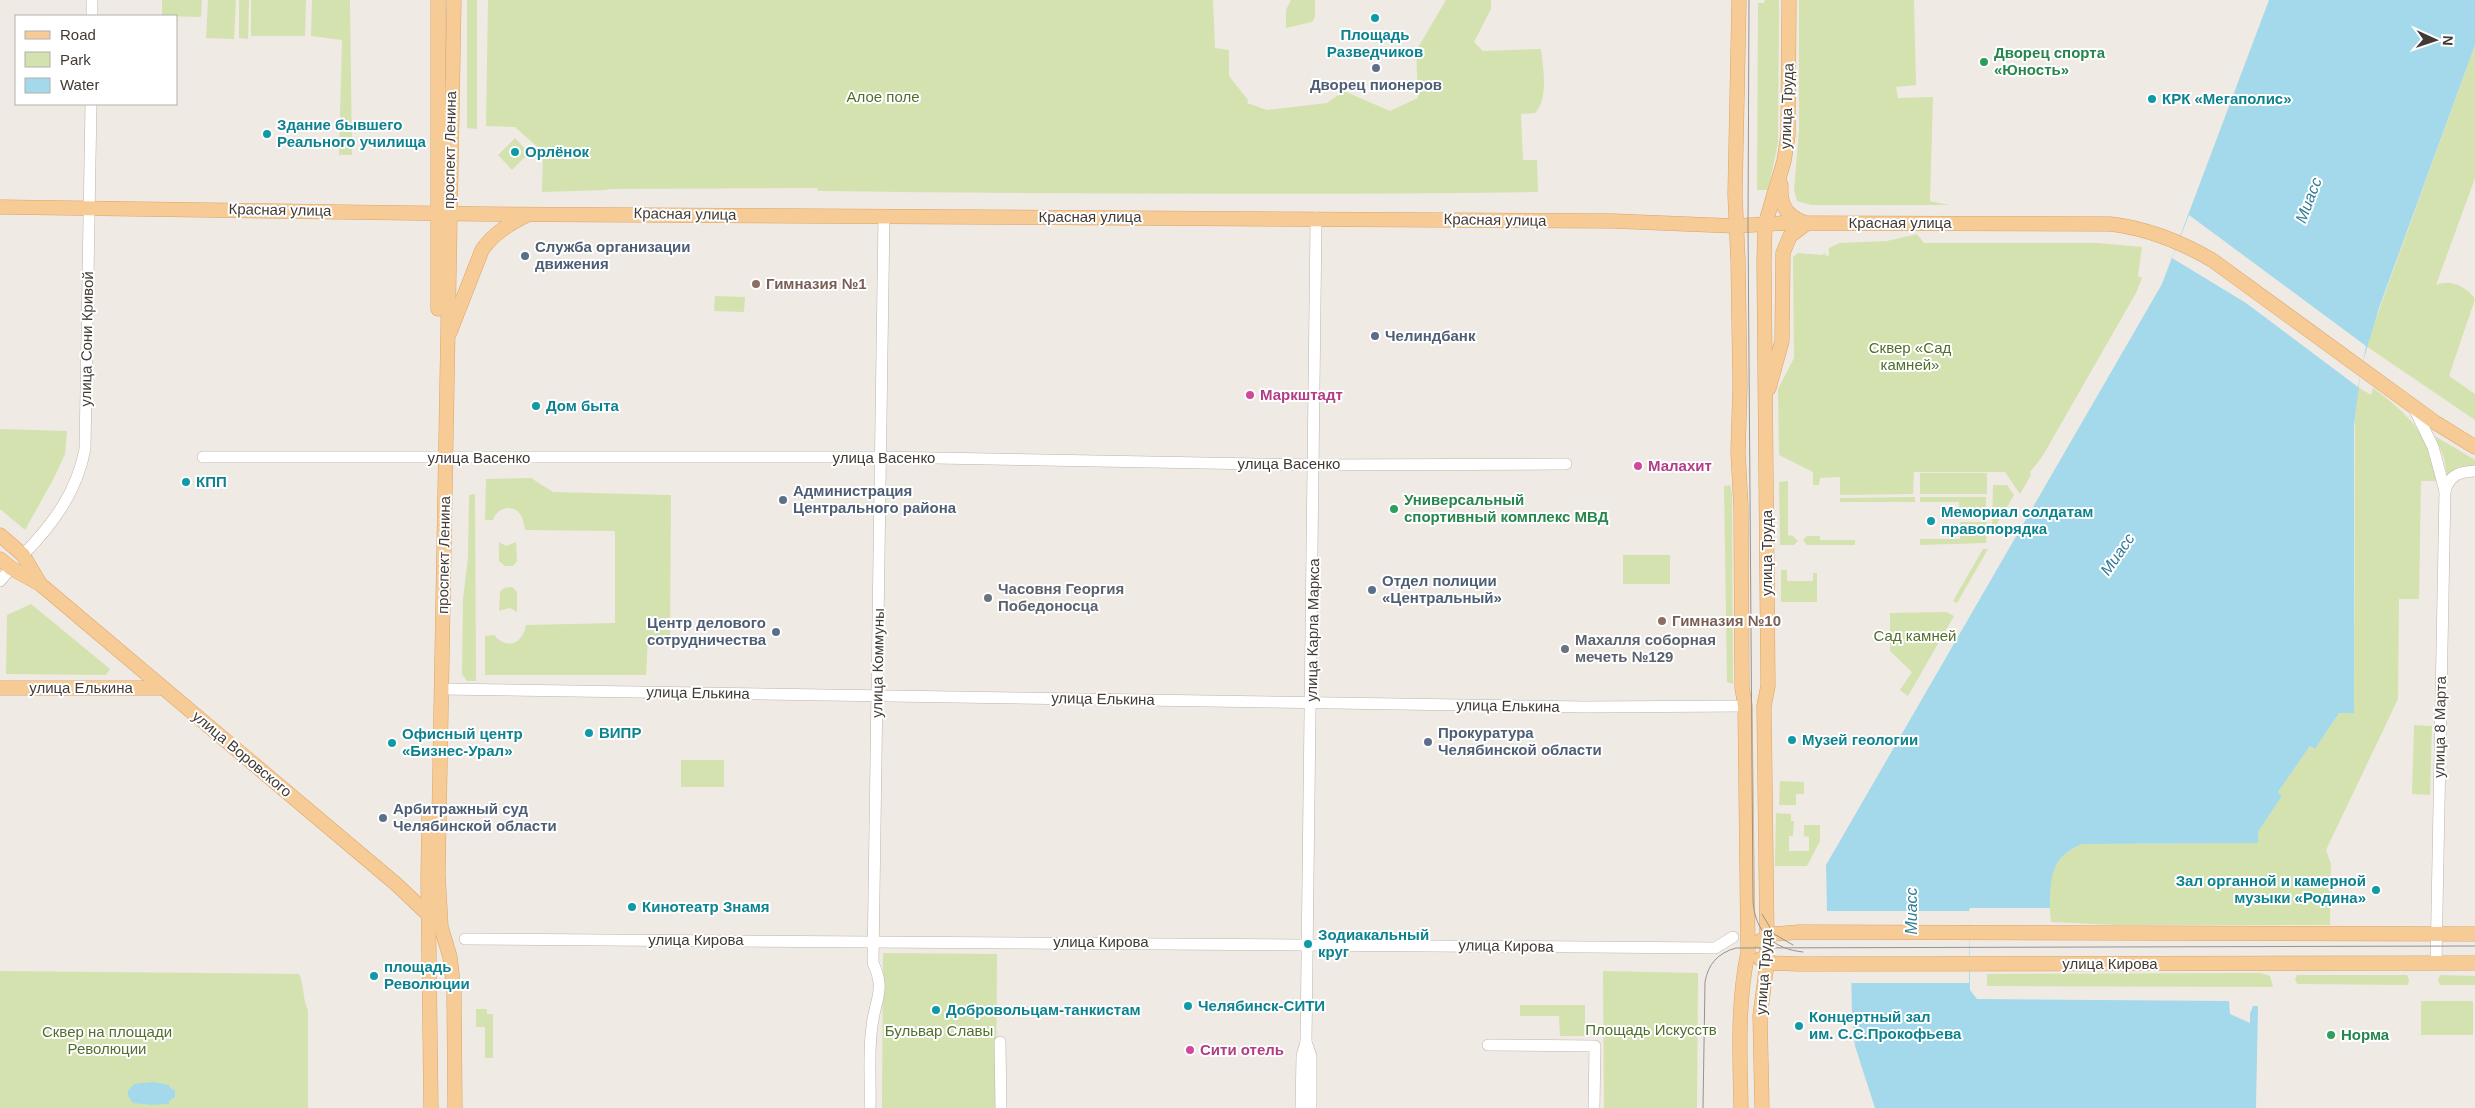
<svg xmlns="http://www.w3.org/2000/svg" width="2475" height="1108" font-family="Helvetica,sans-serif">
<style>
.green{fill:#d4e2af}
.water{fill:#a3d9ea}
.pier{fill:#f0eae4}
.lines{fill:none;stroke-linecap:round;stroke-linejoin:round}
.minor-casing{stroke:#beb3aa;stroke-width:12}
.major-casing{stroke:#daa468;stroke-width:15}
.minor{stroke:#fff;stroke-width:11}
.major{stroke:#f7cb96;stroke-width:14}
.tram{stroke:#939393;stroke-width:1}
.culture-dot{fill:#0f9aa8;stroke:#fff;stroke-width:2}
.leisure-dot{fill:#2e9e5b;stroke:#fff;stroke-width:2}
.service-dot{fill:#5c6f8a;stroke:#fff;stroke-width:2}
.education-dot{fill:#8d6e63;stroke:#fff;stroke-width:2}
.hotel-dot{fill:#d1479c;stroke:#fff;stroke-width:2}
.worship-dot{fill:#6b7280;stroke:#fff;stroke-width:2}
.labels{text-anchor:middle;stroke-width:4;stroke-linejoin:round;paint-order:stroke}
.culture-label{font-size:15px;font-weight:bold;fill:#0d838f;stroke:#fff;text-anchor:start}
.leisure-label{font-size:15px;font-weight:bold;fill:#27864d;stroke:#fff;text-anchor:start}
.service-label{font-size:15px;font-weight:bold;fill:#4e5e75;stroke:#fff;text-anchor:start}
.park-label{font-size:15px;fill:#516f2c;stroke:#fff}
.street-label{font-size:15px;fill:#423a34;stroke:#fff}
.education-label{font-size:15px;font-weight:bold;fill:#785e54;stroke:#fff;text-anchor:start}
.hotel-label{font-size:15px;font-weight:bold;fill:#b23c85;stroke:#fff;text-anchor:start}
.worship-label{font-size:15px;font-weight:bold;fill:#5b616d;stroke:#fff;text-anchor:start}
.water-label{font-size:16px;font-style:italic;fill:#327d96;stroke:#fff}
</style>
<rect width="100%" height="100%" fill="#f0eae4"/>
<g class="green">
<polygon points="162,0 202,0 201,17 162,16"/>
<polygon points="208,0 236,0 234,39 206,38"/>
<polygon points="239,0 249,0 248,39 239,38"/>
<polygon points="251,0 306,0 305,36 251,36"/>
<polygon points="312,0 350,0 352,155 339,155 342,40 311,36"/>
<polygon points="467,0 477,0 477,129 467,128"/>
<path d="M488,0H1213L1215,48L1229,50V76L1248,100L1247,103L1267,110L1327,103L1344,91L1390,111L1418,98L1416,51L1446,0H1491V9L1474,42L1483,51L1541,49C1543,68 1549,98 1535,113L1521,114L1523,160H1537L1538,192C1299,195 1054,194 818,191L817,188L608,189L607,190L542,192L543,152L515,127L486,126Z"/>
<polygon points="1291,0 1315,0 1315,17 1312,22 1286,28 1286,10"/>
<polygon points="1765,0 1779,0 1778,143 1768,190 1757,190 1758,3 1764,3"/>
<polygon points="1799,0 1914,0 1916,85 1896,87 1898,98 1933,97 1930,201 1949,205 1811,205 1797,201 1794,190 1799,130"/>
<path d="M2475,45V178L2436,285C2450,279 2466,286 2475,299L2449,376L2475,394V420L2366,346Z"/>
<polygon points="515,138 529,153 512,170 498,155"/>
<polygon points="1917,234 1924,243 2097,243 2142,247 2138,276 2142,278 2136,293 2042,457 2030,472 2031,475 2020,494 2005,472 1914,472 1913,494 1840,495 1840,477 1820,478 1819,485 1813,485 1813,472 1779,455 1778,389 1794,358 1793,257 1798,253 1822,255 1825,253 1825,255 1829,256 1829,248 1840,243 1887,241"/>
<polygon points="715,296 745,297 744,312 714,311"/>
<path d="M2358,387L2371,395L2373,388C2408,414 2431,435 2436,481H2421L2419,599H2399L2398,699L2326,850L2331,864L2330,925H2115L2051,922C2048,888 2046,859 2082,844L2257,843L2258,832L2282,796L2278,792L2310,746L2315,749L2339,713H2354L2355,419Z"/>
<polygon points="0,429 67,431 65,454 54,478 25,530 0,509"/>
<polygon points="2435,436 2475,460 2475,465 2458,467 2447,476 2444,458"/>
<rect x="1920" y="473" width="67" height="21"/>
<path d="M531,478L553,492L671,495L670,638H648L646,675H485V636L494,635C507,650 523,644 526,625L615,623V531L525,530C524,525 523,518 520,514C512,503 497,508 493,520H485L486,479Z"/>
<polygon points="1788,481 1788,535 1793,536 1798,541 1794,545 1780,545 1779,482"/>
<polygon points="1730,485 1732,493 1733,684 1727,682 1724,486"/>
<polygon points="1993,485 2007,485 2014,495 1995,527 1992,527"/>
<polygon points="475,494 476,681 467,681 462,674 463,599 468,557 469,495"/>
<polygon points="1915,497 1915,502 1840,502 1840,498"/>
<polygon points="1920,497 1986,497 1986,518 1960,519 1959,502 1920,502"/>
<polygon points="1960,522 1987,522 1986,543 1920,545 1920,539 1960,539"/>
<polygon points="1807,536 1820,536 1820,540 1855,540 1855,545 1807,545 1803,540"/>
<polygon points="499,542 506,546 516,542 517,561 513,566 505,566 499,561"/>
<polygon points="1983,549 1988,549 1957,603 1953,601"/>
<rect x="1623" y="555" width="47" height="29"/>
<polygon points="1781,570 1787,570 1787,581 1813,581 1813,573 1817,573 1817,602 1781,602"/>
<polygon points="512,587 517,592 517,612 510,608 499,611 500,592 504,588"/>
<polygon points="31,604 110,669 106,675 6,674 7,615"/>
<polygon points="1946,612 1954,616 1908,696 1900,690 1912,672 1890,651 1890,613"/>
<polygon points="2414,725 2432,726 2430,795 2412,794"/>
<rect x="681" y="760" width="43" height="27"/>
<polygon points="1780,781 1804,782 1804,794 1796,794 1796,805 1779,805"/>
<polygon points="1776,813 1791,814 1791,821 1794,821 1793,836 1789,836 1789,851 1809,851 1809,837 1804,836 1804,825 1820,825 1820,841 1807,866 1775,866"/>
<polygon points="883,953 997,954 996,1108 882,1108"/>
<path d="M0,971L299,974C305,986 302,999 308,1010V1108H0Z"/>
<polygon points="1603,971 1698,973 1697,1108 1604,1108"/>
<polygon points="2261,973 2270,976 2273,987 1987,986 1987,974"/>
<polygon points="2297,975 2407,975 2409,980 2408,985 2297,984 2295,979"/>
<polygon points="2440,975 2475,976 2475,985 2440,985 2438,980"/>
<rect x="2421" y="1001" width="52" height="34"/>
<polygon points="1520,1005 1585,1005 1585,1036 1560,1036 1559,1016 1520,1016"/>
<polygon points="476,1009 487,1009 487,1014 493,1014 493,1058 485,1058 485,1027 476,1027"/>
</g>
<g class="water">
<path d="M2269,0H2475V45L2379,308L2361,368L2354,426V713H2339L2315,749L2310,746L2278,792L2282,796L2258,832V843L2082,844C2051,857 2050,877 2050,908H1970L1969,911L1970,990L1977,999L2229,1001L2230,1014L2250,1023V1014L2253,1006H2258L2256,1108H1875L1855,1046L1852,1016L1850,911H1827L1826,865L2162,284Z"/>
<polygon points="153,1082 169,1085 170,1088 175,1090 175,1097 169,1101 169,1104 152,1105 133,1103 128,1096 128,1091 134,1084"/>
</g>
<g class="pier">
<polygon points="2189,215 2366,346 2358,387 2246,303 2172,258"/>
<polygon points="1827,911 1969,911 1969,983 1848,983 1847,913 1827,913"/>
</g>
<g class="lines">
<g class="minor-casing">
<g id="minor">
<polyline points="92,16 92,0"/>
<path d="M2414,408L2433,447L2445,491C2450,475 2458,472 2475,471"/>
<polyline points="203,457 880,457 1315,465 1566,464"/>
<path d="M23,555C53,524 77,492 85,449L91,104"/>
<polyline points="0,581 11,568"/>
<polyline points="441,689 1584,707 1745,706"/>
<polyline points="465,939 1715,948 1733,937"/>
<polyline points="2436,963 2445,491"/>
<polyline points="1000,1042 1001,1108"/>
<polyline points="1306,1042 1311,1056 1311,1108"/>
<polyline points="1488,1045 1595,1046 1594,1108"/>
<path d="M870,1108C871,1082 868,1052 872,1026C875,999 886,990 873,963L884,216"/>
<path d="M1301,1108L1302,1056L1306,1042C1310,768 1314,493 1316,218"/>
</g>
</g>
<g class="major-casing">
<g id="major">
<polyline points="454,0 438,875 441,927 450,957 454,992 455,1108"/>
<path d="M1739,0L1735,195L1738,260L1740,386L1738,452L1741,508L1742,687L1745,706L1748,952C1737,1004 1740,1056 1741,1108"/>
<path d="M1781,185C1780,204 1785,215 1803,222"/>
<path d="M0,207L482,214L1613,221L1735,226L1784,223L2110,224C2146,228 2181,242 2212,260L2436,423L2475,447"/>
<polyline points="438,309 438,0"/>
<path d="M450,332L482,250C494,233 509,224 527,215"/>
<polyline points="1769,388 1782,341 1783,253 1790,236 1806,224"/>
<polyline points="0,535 23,555 39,582"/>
<polyline points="0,559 11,568 40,584 396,884 433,919"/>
<polyline points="0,688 163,688"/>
<polyline points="429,813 428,881 431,1108"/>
<polyline points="1760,941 1774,934 1799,932 2475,934"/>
<polyline points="1760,959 1767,963 1799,964 2475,963"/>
<polyline points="1762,1108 1760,1016 1767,963 1767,938 1764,706 1768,686 1764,262 1765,225 1784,161 1788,135 1789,0"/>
</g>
</g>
<use href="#minor" class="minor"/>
<use href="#major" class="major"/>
<g class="tram">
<path d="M1749,0L1748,225L1753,901C1755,932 1773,949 1803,952"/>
<polyline points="1762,914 1774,934 1793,945"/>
<path d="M1703,1108L1705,982C1708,964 1718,953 1736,948L2475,946"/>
</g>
</g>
<g class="culture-dot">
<circle cx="1375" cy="18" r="5"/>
<circle cx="2152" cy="99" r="5"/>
<circle cx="267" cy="134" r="5"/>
<circle cx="515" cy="152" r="5"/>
<circle cx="536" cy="406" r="5"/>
<circle cx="186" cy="482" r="5"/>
<circle cx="1931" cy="521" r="5"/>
<circle cx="589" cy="733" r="5"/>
<circle cx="1792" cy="740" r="5"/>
<circle cx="392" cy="743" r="5"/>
<circle cx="2376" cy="890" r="5"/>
<circle cx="632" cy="907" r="5"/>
<circle cx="1308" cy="944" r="5"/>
<circle cx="374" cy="976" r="5"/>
<circle cx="1188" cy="1006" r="5"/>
<circle cx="936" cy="1010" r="5"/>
<circle cx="1799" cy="1026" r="5"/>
</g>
<g class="leisure-dot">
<circle cx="1984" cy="62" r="5"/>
<circle cx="1394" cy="509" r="5"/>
<circle cx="2331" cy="1035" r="5"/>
</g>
<g class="service-dot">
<circle cx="1376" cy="68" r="5"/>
<circle cx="525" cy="256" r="5"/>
<circle cx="1375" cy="336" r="5"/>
<circle cx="783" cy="500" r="5"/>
<circle cx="1372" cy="590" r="5"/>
<circle cx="776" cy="632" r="5"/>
<circle cx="1428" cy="742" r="5"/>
<circle cx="383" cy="818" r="5"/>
</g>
<g class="education-dot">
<circle cx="756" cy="284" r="5"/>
<circle cx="1662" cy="621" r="5"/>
</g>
<g class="hotel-dot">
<circle cx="1250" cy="395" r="5"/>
<circle cx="1638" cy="466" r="5"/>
<circle cx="1190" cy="1050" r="5"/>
</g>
<g class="worship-dot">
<circle cx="988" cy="598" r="5"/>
<circle cx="1565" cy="649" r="5"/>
</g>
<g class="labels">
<g class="culture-label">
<text x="1375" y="40" text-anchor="middle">Площадь<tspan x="1375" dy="17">Разведчиков</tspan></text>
<text x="2162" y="104">КРК «Мегаполис»</text>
<text x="277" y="130">Здание бывшего<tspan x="277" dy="17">Реального училища</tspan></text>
<text x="525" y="157">Орлёнок</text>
<text x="546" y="411">Дом быта</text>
<text x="196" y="487">КПП</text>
<text x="1941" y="517">Мемориал солдатам<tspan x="1941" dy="17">правопорядка</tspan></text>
<text x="599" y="738">ВИПР</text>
<text x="402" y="739">Офисный центр<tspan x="402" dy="17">«Бизнес-Урал»</tspan></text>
<text x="1802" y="745">Музей геологии</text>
<text x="2366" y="886" text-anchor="end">Зал органной и камерной<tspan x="2366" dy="17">музыки «Родина»</tspan></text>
<text x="642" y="912">Кинотеатр Знамя</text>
<text x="1318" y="940">Зодиакальный<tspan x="1318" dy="17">круг</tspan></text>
<text x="384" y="972">площадь<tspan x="384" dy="17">Революции</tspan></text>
<text x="1198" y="1011">Челябинск-СИТИ</text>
<text x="946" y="1015">Добровольцам-танкистам</text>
<text x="1809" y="1022">Концертный зал<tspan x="1809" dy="17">им. С.С.Прокофьева</tspan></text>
</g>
<g class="leisure-label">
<text x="1994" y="58">Дворец спорта<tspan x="1994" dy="17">«Юность»</tspan></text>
<text x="1404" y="505">Универсальный<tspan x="1404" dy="17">спортивный комплекс МВД</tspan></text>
<text x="2341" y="1040">Норма</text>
</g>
<g class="service-label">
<text x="1376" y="90" text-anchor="middle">Дворец пионеров</text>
<text x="535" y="252">Служба организации<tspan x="535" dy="17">движения</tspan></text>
<text x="1385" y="341">Челиндбанк</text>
<text x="793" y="496">Администрация<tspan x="793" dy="17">Центрального района</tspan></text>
<text x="1382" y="586">Отдел полиции<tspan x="1382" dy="17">«Центральный»</tspan></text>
<text x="766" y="628" text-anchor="end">Центр делового<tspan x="766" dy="17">сотрудничества</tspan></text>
<text x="1438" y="738">Прокуратура<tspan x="1438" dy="17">Челябинской области</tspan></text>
<text x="393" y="814">Арбитражный суд<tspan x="393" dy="17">Челябинской области</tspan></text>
</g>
<g class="park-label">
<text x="883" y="102">Алое поле</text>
<text x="1910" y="353">Сквер «Сад<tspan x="1910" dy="17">камней»</tspan></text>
<text x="1915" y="641">Сад камней</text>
<text x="1651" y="1035">Площадь Искусств</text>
<text x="939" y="1036">Бульвар Славы</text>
<text x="107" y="1037">Сквер на площади<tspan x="107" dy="17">Революции</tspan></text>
</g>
<g class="street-label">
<text transform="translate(1787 106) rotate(-88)" y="5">улица Труда</text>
<text transform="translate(450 150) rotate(-89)" y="5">проспект Ленина</text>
<text transform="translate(280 210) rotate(1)" y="5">Красная улица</text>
<text transform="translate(685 214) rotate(1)" y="5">Красная улица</text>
<text x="1090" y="222">Красная улица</text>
<text transform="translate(1495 220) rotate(1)" y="5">Красная улица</text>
<text x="1900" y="228">Красная улица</text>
<text transform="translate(87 339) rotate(-89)" y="5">улица Сони Кривой</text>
<text x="479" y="463">улица Васенко</text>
<text x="884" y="463">улица Васенко</text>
<text x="1289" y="469">улица Васенко</text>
<text transform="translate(1767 553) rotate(-90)" y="5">улица Труда</text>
<text transform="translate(444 555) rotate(-89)" y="5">проспект Ленина</text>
<text transform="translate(1313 630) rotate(-89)" y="5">улица Карла Маркса</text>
<text transform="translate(878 663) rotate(-89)" y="5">улица Коммуны</text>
<text x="81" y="693">улица Елькина</text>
<text transform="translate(698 693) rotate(1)" y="5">улица Елькина</text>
<text transform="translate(1103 699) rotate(1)" y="5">улица Елькина</text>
<text transform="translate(1508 706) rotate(1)" y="5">улица Елькина</text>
<text transform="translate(2440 727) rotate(-89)" y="5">улица 8 Марта</text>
<text transform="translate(242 754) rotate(40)" y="5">улица Воровского</text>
<text x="696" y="945">улица Кирова</text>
<text x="1101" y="947">улица Кирова</text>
<text transform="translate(1506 946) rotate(1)" y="5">улица Кирова</text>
<text x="2110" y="969">улица Кирова</text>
<text transform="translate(1764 972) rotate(-86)" y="5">улица Труда</text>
</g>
<g class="education-label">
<text x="766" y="289">Гимназия №1</text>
<text x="1672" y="626">Гимназия №10</text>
</g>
<g class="hotel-label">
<text x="1260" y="400">Маркштадт</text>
<text x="1648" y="471">Малахит</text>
<text x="1200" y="1055">Сити отель</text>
</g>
<g class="worship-label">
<text x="998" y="594">Часовня Георгия<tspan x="998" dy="17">Победоносца</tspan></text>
<text x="1575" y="645">Махалля соборная<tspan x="1575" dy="17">мечеть №129</tspan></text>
</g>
<g class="water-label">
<text transform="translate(2308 200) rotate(-69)" y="6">Миасс</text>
<text transform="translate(2117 554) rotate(-55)" y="6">Миасс</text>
<text transform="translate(1911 911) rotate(-90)" y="6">Миасс</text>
</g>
</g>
<rect x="15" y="15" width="162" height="90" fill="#ffffff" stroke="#b3b0ae"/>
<rect x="25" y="31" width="25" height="8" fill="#f7cb96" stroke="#b3b0ae"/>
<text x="60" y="40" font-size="15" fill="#423a34">Road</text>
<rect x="25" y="52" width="25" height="15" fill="#d4e2af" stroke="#b3b0ae"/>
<text x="60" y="65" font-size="15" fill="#423a34">Park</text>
<rect x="25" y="78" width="25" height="15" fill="#a3d9ea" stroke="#b3b0ae"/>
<text x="60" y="90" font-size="15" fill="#423a34">Water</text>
<g transform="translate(2435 40) rotate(93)" stroke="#ffffff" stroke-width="4" paint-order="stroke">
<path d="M0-4L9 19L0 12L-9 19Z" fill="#423a34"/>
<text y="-8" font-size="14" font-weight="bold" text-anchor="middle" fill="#423a34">N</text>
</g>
</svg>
